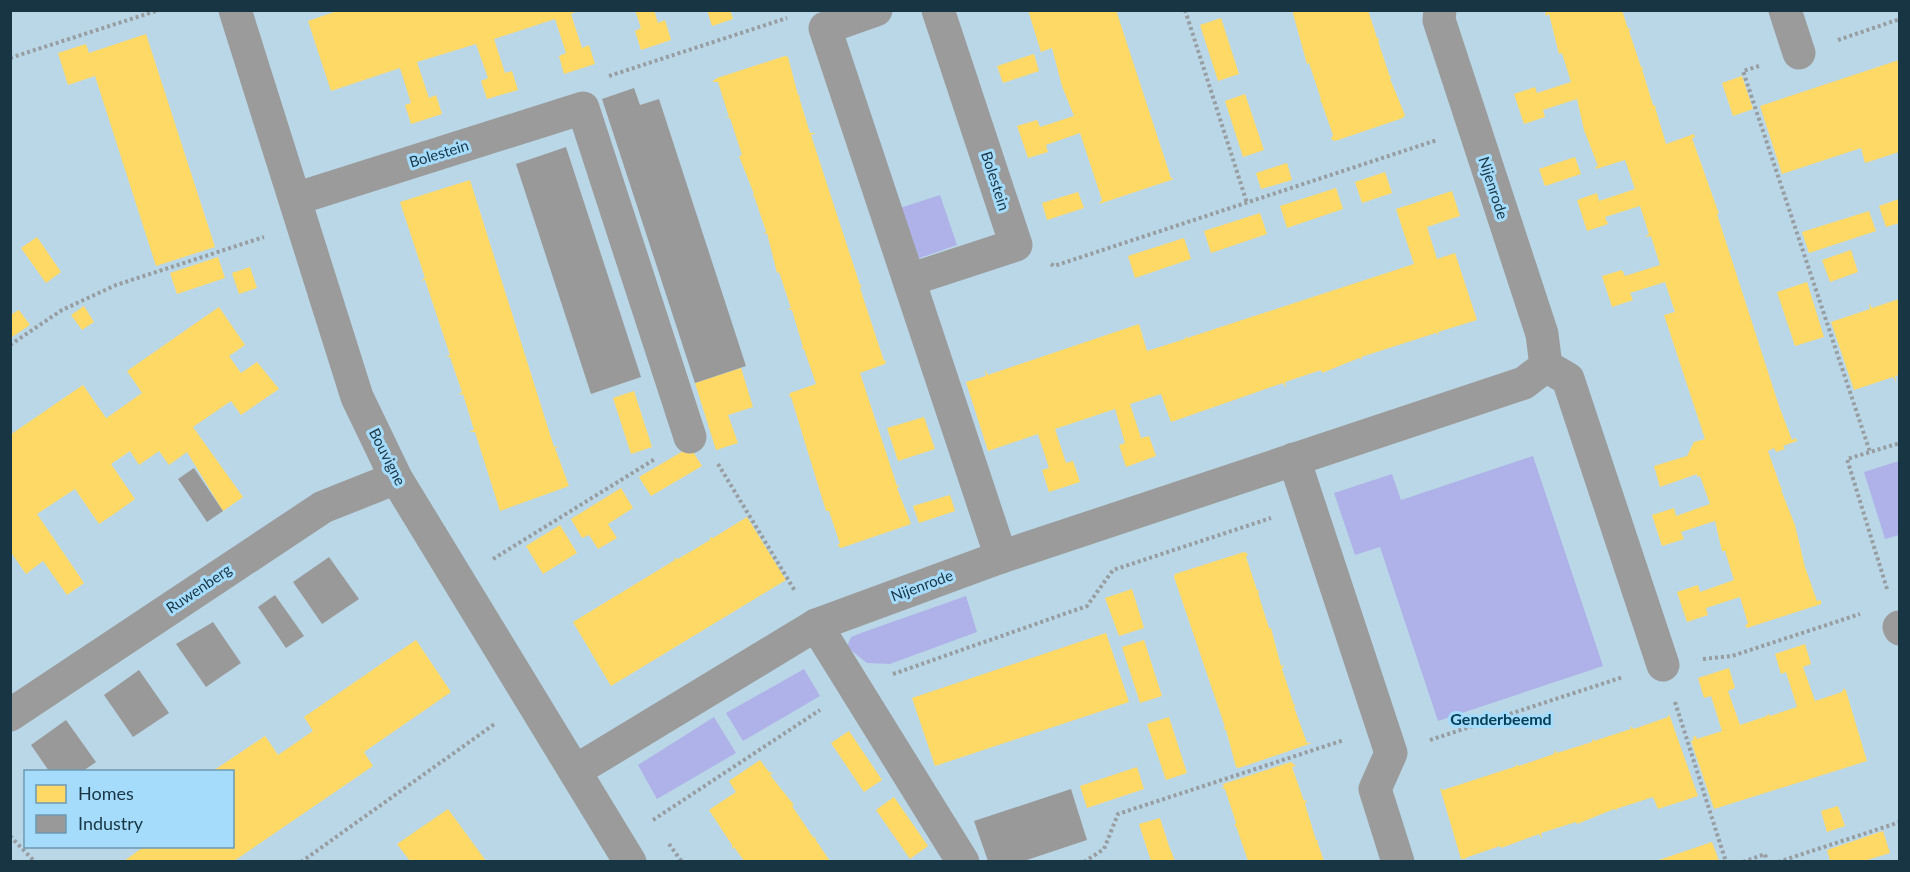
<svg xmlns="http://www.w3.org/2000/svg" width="1910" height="872" font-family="Lato,sans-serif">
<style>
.green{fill:#afb2e8}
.homes{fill:#ffd966}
.industry{fill:#999}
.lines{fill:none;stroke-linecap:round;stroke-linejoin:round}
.path{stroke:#979da0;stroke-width:4;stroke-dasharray:3 3;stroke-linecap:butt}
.minor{stroke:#9a9b9a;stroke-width:33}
.labels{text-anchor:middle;stroke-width:6;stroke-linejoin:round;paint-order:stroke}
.street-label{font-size:15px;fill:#183544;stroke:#a6dcfb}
.neighbourhood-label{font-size:16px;font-weight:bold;fill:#054059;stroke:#a6dcfb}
</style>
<rect width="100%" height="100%" fill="#bad7e7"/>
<g class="green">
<polygon points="940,195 957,245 917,259 900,208"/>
<polygon points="1533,456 1603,666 1438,721 1380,547 1355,555 1334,493 1392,474 1401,500"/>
<polygon points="1899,461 1899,535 1885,539 1864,472"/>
<polygon points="966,596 977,632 890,664 867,663 847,647 851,637 861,633"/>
<polygon points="804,669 820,696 743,741 726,713"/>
<polygon points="714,717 736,753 657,799 638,765"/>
</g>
<g class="homes">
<polygon points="340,10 580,10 571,14 582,48 589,45 595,64 564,74 559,56 566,53 555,19 494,39 505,73 512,71 518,90 487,99 481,81 488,78 476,44 417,62 429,98 436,95 442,114 411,124 405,105 411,103 400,68 331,91 308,21"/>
<polygon points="635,10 654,10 658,23 665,20 671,40 641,50 635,31 641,28"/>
<polygon points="707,10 730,10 733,19 712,26"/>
<polygon points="1028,10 1116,10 1171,178 1174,179 1099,204 1102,200 1080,133 1046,145 1048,152 1028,158 1017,126 1037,120 1040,127 1074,116 1062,86 1052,48 1041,52"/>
<polygon points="1292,10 1368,10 1377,38 1380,40 1378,41 1390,77 1392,76 1390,79 1405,115 1403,118 1335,141 1331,139 1333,135 1321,101 1319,102 1321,99 1309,63 1307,64"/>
<polygon points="1552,10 1622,10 1628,29 1631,28 1629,31 1641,67 1644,68 1642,69 1653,105 1657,107 1655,107 1666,144 1694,134 1695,137 1692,138 1719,214 1717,214 1779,406 1792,440 1796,438 1797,441 1783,446 1785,449 1776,452 1774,448 1768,451 1781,488 1783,487 1781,490 1795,525 1805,567 1817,601 1821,600 1821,604 1747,628 1745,625 1748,624 1740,597 1706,608 1708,615 1687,622 1677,592 1698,585 1700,592 1734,580 1725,551 1722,551 1715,521 1681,532 1684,539 1662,546 1652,515 1674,508 1676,516 1710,504 1700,476 1697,477 1697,474 1660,487 1654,466 1687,456 1694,442 1705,439 1664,315 1675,312 1665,282 1630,293 1633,300 1612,307 1602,276 1622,270 1625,276 1660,265 1651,236 1645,237 1649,234 1640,206 1605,217 1608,224 1587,231 1577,200 1597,193 1599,201 1635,189 1625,160 1596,169 1595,167 1598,166 1584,130 1577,99 1543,110 1545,117 1524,124 1514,94 1535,87 1537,93 1571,82 1562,53 1559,54 1549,14 1546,16 1545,13"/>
<polygon points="1221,18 1239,74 1218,81 1200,25"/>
<polygon points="146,34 215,247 156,266 95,76 68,85 58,53 86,44 89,53"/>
<polygon points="1034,54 1039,71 1003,83 997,66"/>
<polygon points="785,56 788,57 798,95 801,96 799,97 810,133 816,133 811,135 823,172 860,285 862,285 860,288 884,361 886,360 885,364 860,373 897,486 901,485 897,488 911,524 841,548 837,545 840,544 829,511 826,511 791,397 789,397 790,393 816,384 804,349 801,348 803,347 792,310 787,309 791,308 779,272 777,273 767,233 764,234 766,231 754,196 752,196 754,194 739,156 742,155 730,118 725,118 729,117 718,82 712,82 717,78"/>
<polygon points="1899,60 1899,152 1865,163 1861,148 1782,174 1760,106"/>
<polygon points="1742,76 1753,109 1733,116 1722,83"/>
<polygon points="1245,94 1264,150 1243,157 1225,101"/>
<polygon points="1575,157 1581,174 1545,186 1539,169"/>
<polygon points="1287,163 1292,180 1261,189 1256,173"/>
<polygon points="1385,172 1392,193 1362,203 1355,182"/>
<polygon points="470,180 554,447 560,446 555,448 569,486 500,511 475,432 469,432 474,430 463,394 458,395 462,392 450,357 446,357 450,355 425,280 421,281 425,278 400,202"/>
<polygon points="1336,188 1343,209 1287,228 1280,206"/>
<polygon points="1452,191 1460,216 1427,227 1437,259 1455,253 1477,320 1438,332 1439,335 1436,333 1361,357 1362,360 1359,358 1322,373 1321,370 1285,382 1286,388 1283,383 1171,422 1161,394 1130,404 1141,438 1149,436 1156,456 1126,467 1119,445 1125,443 1115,409 1055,429 1066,463 1073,461 1080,482 1049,492 1042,470 1049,468 1038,434 988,451 966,382 986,376 985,370 988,375 1139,324 1147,351 1185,339 1186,336 1187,338 1414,264 1396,209"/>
<polygon points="1078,192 1084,208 1047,220 1042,203"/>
<polygon points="1899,199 1899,223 1886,227 1879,206"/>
<polygon points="1869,211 1876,231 1809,253 1802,232"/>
<polygon points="1260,213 1267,234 1211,253 1204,231"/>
<polygon points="37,237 61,272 46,283 21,248"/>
<polygon points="1184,238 1191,259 1135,278 1128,256"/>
<polygon points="1851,250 1858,272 1830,282 1822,260"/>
<polygon points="218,257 225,278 177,294 170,273"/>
<polygon points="250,267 257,288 239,294 232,273"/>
<polygon points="1807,282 1824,337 1795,346 1777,292"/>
<polygon points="1899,299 1899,375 1895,376 1896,382 1893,377 1854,390 1831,322 1870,309 1869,303 1872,308"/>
<polygon points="84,306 94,322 82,330 71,315"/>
<polygon points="219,307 245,345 229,356 241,373 257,362 279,389 241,415 231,401 193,427 243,497 223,511 187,452 169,465 159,451 139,465 130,451 111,464 135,499 117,512 99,524 75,489 37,514 84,583 67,595 43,561 26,574 10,551 10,435 83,385 106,418 108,417 142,393 127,371"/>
<polygon points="19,310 30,325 12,337 10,315"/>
<polygon points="741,368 753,407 728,415 738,443 716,450 695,383"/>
<polygon points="634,391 652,447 631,454 613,398"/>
<polygon points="924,417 935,449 898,461 887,428"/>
<polygon points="690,447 702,466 651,496 639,477"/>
<polygon points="621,488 633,508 608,524 617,538 598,549 589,535 582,538 571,519"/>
<polygon points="950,495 955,511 919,523 913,506"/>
<polygon points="747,517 786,580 611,686 573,622 675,560 674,558 678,559 710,540 710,537 713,538"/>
<polygon points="560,525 577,553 543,574 526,546"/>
<polygon points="1244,552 1248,554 1246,557 1257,590 1260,592 1258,593 1269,628 1271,628 1281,666 1284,665 1282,669 1294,705 1296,705 1294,707 1307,743 1312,743 1239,768 1236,767 1226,730 1223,728 1225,727 1174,577 1175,574"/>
<polygon points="1132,589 1144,628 1119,636 1105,598"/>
<polygon points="1106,633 1129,702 935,766 912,698"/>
<polygon points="416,640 451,692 364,752 373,766 234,861 124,861 145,846 232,846 232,771 213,771 265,736 278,755 313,731 304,717"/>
<polygon points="1144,640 1162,696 1140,703 1122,647"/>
<polygon points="1805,644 1811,664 1803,667 1815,701 1842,692 1844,688 1846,691 1867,761 1714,809 1691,741 1694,740 1693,737 1696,736 1697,739 1722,731 1711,696 1704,698 1698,678 1729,668 1735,688 1728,691 1740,725 1767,716 1768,713 1770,716 1797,707 1786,672 1781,674 1775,654"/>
<polygon points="1669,714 1698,796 1658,809 1653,797 1616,809 1618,811 1614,809 1577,824 1576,822 1541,833 1542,839 1539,834 1501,848 1500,846 1465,858 1467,859 1461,859 1440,788 1443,790 1517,766 1515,763 1519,766 1554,754 1555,750 1557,753 1592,742 1593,738 1594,741 1631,729 1630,726 1634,729 1668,717"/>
<polygon points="1169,717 1187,773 1166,780 1147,724"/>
<polygon points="849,731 882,780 864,792 831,743"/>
<polygon points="760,760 769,772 773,773 770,775 794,805 792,806 813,837 817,838 815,839 830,861 744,861 734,847 732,849 732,845 709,810 736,792 729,781"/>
<polygon points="1291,762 1296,766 1292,767 1304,801 1307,800 1305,804 1316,840 1319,840 1317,841 1324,861 1248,861 1236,826 1234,826 1236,823 1225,789 1221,788 1224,787 1223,784"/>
<polygon points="1137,767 1144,789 1087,808 1080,786"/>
<polygon points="894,797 928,846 910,859 876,810"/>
<polygon points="1838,806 1845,826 1827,832 1821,811"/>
<polygon points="448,809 486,861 410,861 397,844"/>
<polygon points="1160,818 1169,846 1175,861 1151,861 1139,824"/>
<polygon points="1883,831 1890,853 1864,861 1830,861 1827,850"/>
<polygon points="1712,842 1719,861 1656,861"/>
</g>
<g class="industry">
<polygon points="634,88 640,105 659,99 746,366 695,383 602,99"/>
<polygon points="566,147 641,377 591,394 516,164"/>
<polygon points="194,468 223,511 207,522 178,479"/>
<polygon points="329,557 359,599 322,624 293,582"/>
<polygon points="275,595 304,636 286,648 258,607"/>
<polygon points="213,622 241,663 206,687 176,644"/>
<polygon points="139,670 169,713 133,737 104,695"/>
<polygon points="66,720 96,762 83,771 49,771 31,745"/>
<polygon points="1071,789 1087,840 1024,861 988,861 974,821"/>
</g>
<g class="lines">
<g class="path">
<polyline points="1185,10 1247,203"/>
<polyline points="1838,40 1900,19"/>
<polyline points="10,58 159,10"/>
<polyline points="1759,66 1743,71 1870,452"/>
<polyline points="609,76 787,18"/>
<polyline points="1051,264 1054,266 1437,140"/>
<polyline points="10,345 62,310 116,285 264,237"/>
<polyline points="718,464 795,591"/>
<polyline points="493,559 655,459"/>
<polyline points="1887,589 1847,459 1900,443"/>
<polyline points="1703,659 1732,656 1860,614"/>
<polyline points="893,674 1087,606 1113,570 1271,518"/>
<polyline points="1675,702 1726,862"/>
<polyline points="1430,740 1623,677"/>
<polyline points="653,820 820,710"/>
<polyline points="10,836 35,862"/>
<polyline points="669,844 682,862"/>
<polyline points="301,862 496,723"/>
<polyline points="1084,862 1104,849 1118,814 1344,740"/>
<polyline points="1743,862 1765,854 1767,862"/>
<polyline points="1778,862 1900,822"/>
</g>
<g class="minor">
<polyline points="235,10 357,397 396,478 630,862"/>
<polyline points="876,10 825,28 1001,557"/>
<polyline points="1440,10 1439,20 1542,334 1546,366"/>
<polyline points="1785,10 1799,53"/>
<polyline points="295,199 583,108 690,437"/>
<polyline points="909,280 1016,245 938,10"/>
<polyline points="1546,366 1568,379 1663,665"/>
<polyline points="1294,459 1391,753 1375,789 1398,862"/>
<polyline points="816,625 963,862"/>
<polyline points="1899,627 1900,629"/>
<polyline points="10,715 323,507 396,478"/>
<polyline points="575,771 816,625 1001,557 1524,383 1546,366"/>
</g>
</g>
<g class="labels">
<g class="street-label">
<text transform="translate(439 154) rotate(-17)" y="5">Bolestein</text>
<text transform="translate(995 181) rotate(72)" y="5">Bolestein</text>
<text transform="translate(1493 188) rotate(72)" y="5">Nijenrode</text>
<text transform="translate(387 457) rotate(63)" y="5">Bouvigne</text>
<text transform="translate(922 586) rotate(-20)" y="5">Nijenrode</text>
<text transform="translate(199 589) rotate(-34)" y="5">Ruwenberg</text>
</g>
<g class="neighbourhood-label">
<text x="1501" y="725">Genderbeemd</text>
</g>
</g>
<rect width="1910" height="872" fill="none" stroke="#183544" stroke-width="24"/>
<rect x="24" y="770" width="210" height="78" fill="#a6dcfb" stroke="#6d99b2" stroke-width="1.5"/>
<rect x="36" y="785" width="30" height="18" fill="#ffd966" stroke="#6d99b2" stroke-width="1.5"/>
<text x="78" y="800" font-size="18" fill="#183544">Homes</text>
<rect x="36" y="815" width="30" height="18" fill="#999999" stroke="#6d99b2" stroke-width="1.5"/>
<text x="78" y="830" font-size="18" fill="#183544">Industry</text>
</svg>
